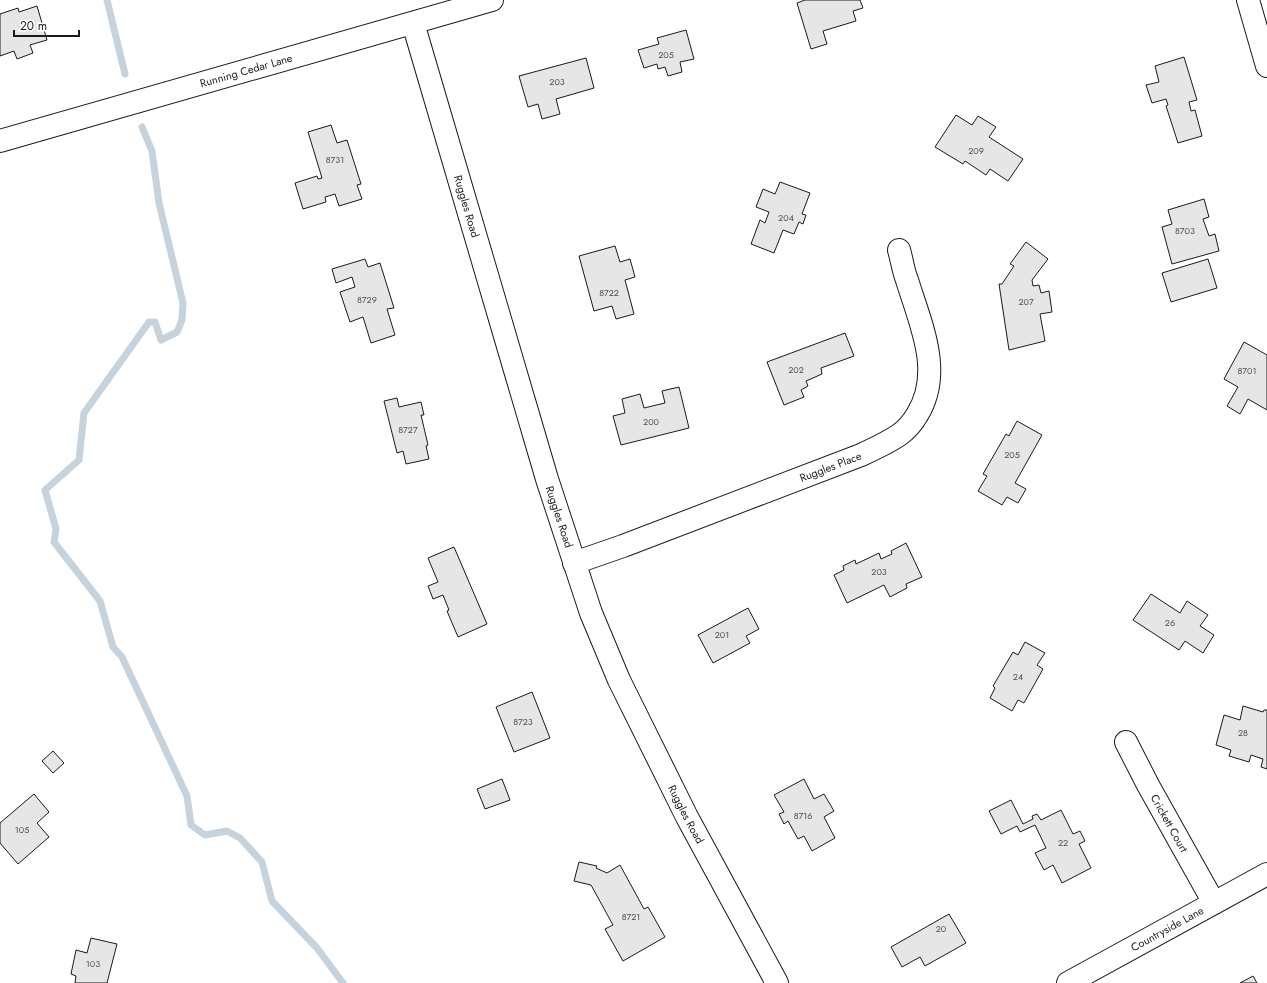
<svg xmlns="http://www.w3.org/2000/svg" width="1267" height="983" font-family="Jost,sans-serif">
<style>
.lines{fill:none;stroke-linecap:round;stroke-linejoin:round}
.stream{stroke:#c6d2dc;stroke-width:7}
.building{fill:#e6e6e6;stroke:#1a1a1a}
.minor-casing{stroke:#1a1a1a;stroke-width:24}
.minor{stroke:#fff;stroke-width:22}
.labels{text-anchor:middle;stroke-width:3;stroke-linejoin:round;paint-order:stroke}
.number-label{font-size:9px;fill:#4d4d4d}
.street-label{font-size:11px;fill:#1a1a1a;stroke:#fff}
</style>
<rect width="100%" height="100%" fill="#fff"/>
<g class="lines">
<g class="stream">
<polyline points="107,0 125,74"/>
<polyline points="142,127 152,151 159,203 183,303 182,320 177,332 161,340 155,322 149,322 84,413 79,460 45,490 56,529 54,542 100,601 113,647 122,657 187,796 191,825 205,835 227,831 240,838 262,862 272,901 317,948 343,983"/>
</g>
</g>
<g class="building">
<polygon points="805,0 860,0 863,8 853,11 856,21 823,31 827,44 811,49 797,3"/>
<polygon points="37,6 47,40 30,45 33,53 17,59 14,51 0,56 0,14 18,8 19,12"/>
<polygon points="686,30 694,59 680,62 682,72 668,76 665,67 658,69 657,64 644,68 638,50 659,44 657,38"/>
<polygon points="1184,57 1197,100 1189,102 1191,111 1195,110 1202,136 1178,143 1166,106 1168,105 1166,99 1152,103 1146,85 1159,82 1155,66"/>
<polygon points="586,58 594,88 556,99 560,114 542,119 538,104 528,107 519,76"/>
<polygon points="956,115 972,125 978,116 996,127 989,137 1023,159 1008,181 990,169 986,175 965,161 963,164 935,147"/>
<polygon points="331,125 337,143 347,140 361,184 357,185 362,199 339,206 335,194 325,197 326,202 303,209 295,183 317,176 318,179 322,178 308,132"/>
<polygon points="780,182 810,193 802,214 806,215 803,224 799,222 794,234 783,230 774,253 751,244 760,220 765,223 769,212 756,207 763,189 775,194"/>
<polygon points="1204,199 1209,217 1203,219 1209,236 1215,234 1219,251 1172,264 1162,227 1172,224 1168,210"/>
<polygon points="1026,242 1048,259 1032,280 1033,286 1039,285 1041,293 1049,291 1052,312 1040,314 1045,341 1009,350 999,284 1002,284 1014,266 1010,264"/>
<polygon points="615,246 620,262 630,259 635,277 625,280 634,314 616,319 612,306 594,311 579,256"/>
<polygon points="365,259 368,267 380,263 394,308 387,309 395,335 371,343 363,317 350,322 340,292 355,287 352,277 336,283 332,269"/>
<polygon points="1208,259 1217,288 1171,302 1162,273"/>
<polygon points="845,333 854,356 821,368 822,374 806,381 808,386 801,390 804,397 784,405 767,362"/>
<polygon points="1244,342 1267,355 1267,410 1248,399 1240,414 1227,406 1238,387 1224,379"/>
<polygon points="679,387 689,428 621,445 613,416 625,413 622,399 640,394 644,408 665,403 662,391"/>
<polygon points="397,398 399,407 421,402 424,415 421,415 428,445 426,446 429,459 406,464 403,451 397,453 384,401"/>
<polygon points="1017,421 1042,435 1015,483 1026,489 1018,503 1007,497 1002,505 978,491 987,476 983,474 1006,434 1009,436"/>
<polygon points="906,543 922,577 906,584 907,588 890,597 884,585 847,603 834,575 844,570 843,566 855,560 856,564 879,553 881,559 892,554 891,551"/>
<polygon points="454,547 487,624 458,637 447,611 449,610 443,595 433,599 428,586 438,582 428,558"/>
<polygon points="1151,594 1180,613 1187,601 1208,615 1200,626 1214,635 1203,653 1185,641 1179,650 1133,620"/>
<polygon points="748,608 759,629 746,636 750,643 713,663 698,635"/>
<polygon points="1025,642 1045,653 1037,665 1043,669 1024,703 1018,700 1012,711 990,698 995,688 993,686 1013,652 1018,655"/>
<polygon points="532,692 550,738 514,752 496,707"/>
<polygon points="1243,706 1263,712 1264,710 1267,710 1267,769 1261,767 1263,759 1251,755 1249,762 1229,756 1231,750 1216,745 1224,715 1240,720"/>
<polygon points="53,751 64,763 53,773 42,761"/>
<polygon points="502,779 510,800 485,809 477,789"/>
<polygon points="804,779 814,799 824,794 834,811 824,817 835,838 812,851 804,836 798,839 788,821 784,824 779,814 784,812 774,795"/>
<polygon points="34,794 49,812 37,823 49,837 18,864 0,843 0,823"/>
<polygon points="1011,800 1023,824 1033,819 1032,816 1037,814 1041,820 1061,810 1073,834 1080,831 1085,841 1079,844 1091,868 1062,883 1053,865 1044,870 1035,853 1046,848 1035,825 1020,832 1017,826 1001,834 989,811"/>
<polygon points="579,862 597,866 596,868 607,873 620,865 644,909 648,907 665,937 623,961 605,929 613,925 591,885 574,881"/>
<polygon points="949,914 966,943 925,966 920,957 902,967 891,947"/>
<polygon points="91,938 117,944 107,983 75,983 76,976 71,974 76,950 87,953"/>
<polygon points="1253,976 1257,983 1240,983"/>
</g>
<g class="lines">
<g class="minor-casing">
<g id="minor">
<polyline points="1248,0 1267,66"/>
<path id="s1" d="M413,23L547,479L591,613L619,680L687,817L777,983"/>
<path id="s2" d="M0,141L492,0"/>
<path id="s3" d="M574,563L623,546L861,455C874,449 887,443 899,435C906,430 913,422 917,415C944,372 920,323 907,280C903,270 902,260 899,250"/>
<path id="s4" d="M1126,742L1148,785L1214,903"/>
<path id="s5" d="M1068,983L1267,874"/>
</g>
</g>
<use href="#minor" class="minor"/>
</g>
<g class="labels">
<g class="number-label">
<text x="666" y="58">205</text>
<text x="557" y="85">203</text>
<text x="976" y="154">209</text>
<text x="335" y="163">8731</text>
<text x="786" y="221">204</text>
<text x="1185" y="234">8703</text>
<text x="609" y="296">8722</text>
<text x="367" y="303">8729</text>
<text x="1026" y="305">207</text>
<text x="796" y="373">202</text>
<text x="1247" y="374">8701</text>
<text x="651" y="425">200</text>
<text x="408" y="433">8727</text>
<text x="1012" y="458">205</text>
<text x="879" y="575">203</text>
<text x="1170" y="626">26</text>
<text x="722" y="638">201</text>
<text x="1018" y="680">24</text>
<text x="523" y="725">8723</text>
<text x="1243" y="736">28</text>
<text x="803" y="819">8716</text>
<text x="22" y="833">105</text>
<text x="1063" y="846">22</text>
<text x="631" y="920">8721</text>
<text x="941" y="932">20</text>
<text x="93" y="967">103</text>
</g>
<g class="street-label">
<text dy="4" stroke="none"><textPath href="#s2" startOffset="256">Running Cedar Lane</textPath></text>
<text dy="4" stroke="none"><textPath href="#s1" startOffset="191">Ruggles Road</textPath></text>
<text dy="4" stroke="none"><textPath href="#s3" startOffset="274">Ruggles Place</textPath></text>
<text dy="4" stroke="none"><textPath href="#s1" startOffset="515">Ruggles Road</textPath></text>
<text dy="4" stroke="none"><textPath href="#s1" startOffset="839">Ruggles Road</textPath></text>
<text dy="4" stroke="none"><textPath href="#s4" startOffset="92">Crickett Court</textPath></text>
<text dy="4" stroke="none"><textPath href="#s5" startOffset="113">Countryside Lane</textPath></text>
</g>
</g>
<path d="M14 30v6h65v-6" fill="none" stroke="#1a1a1a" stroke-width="2"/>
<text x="20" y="30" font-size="12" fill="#1a1a1a" stroke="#ffffff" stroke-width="3" paint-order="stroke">20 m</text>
</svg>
